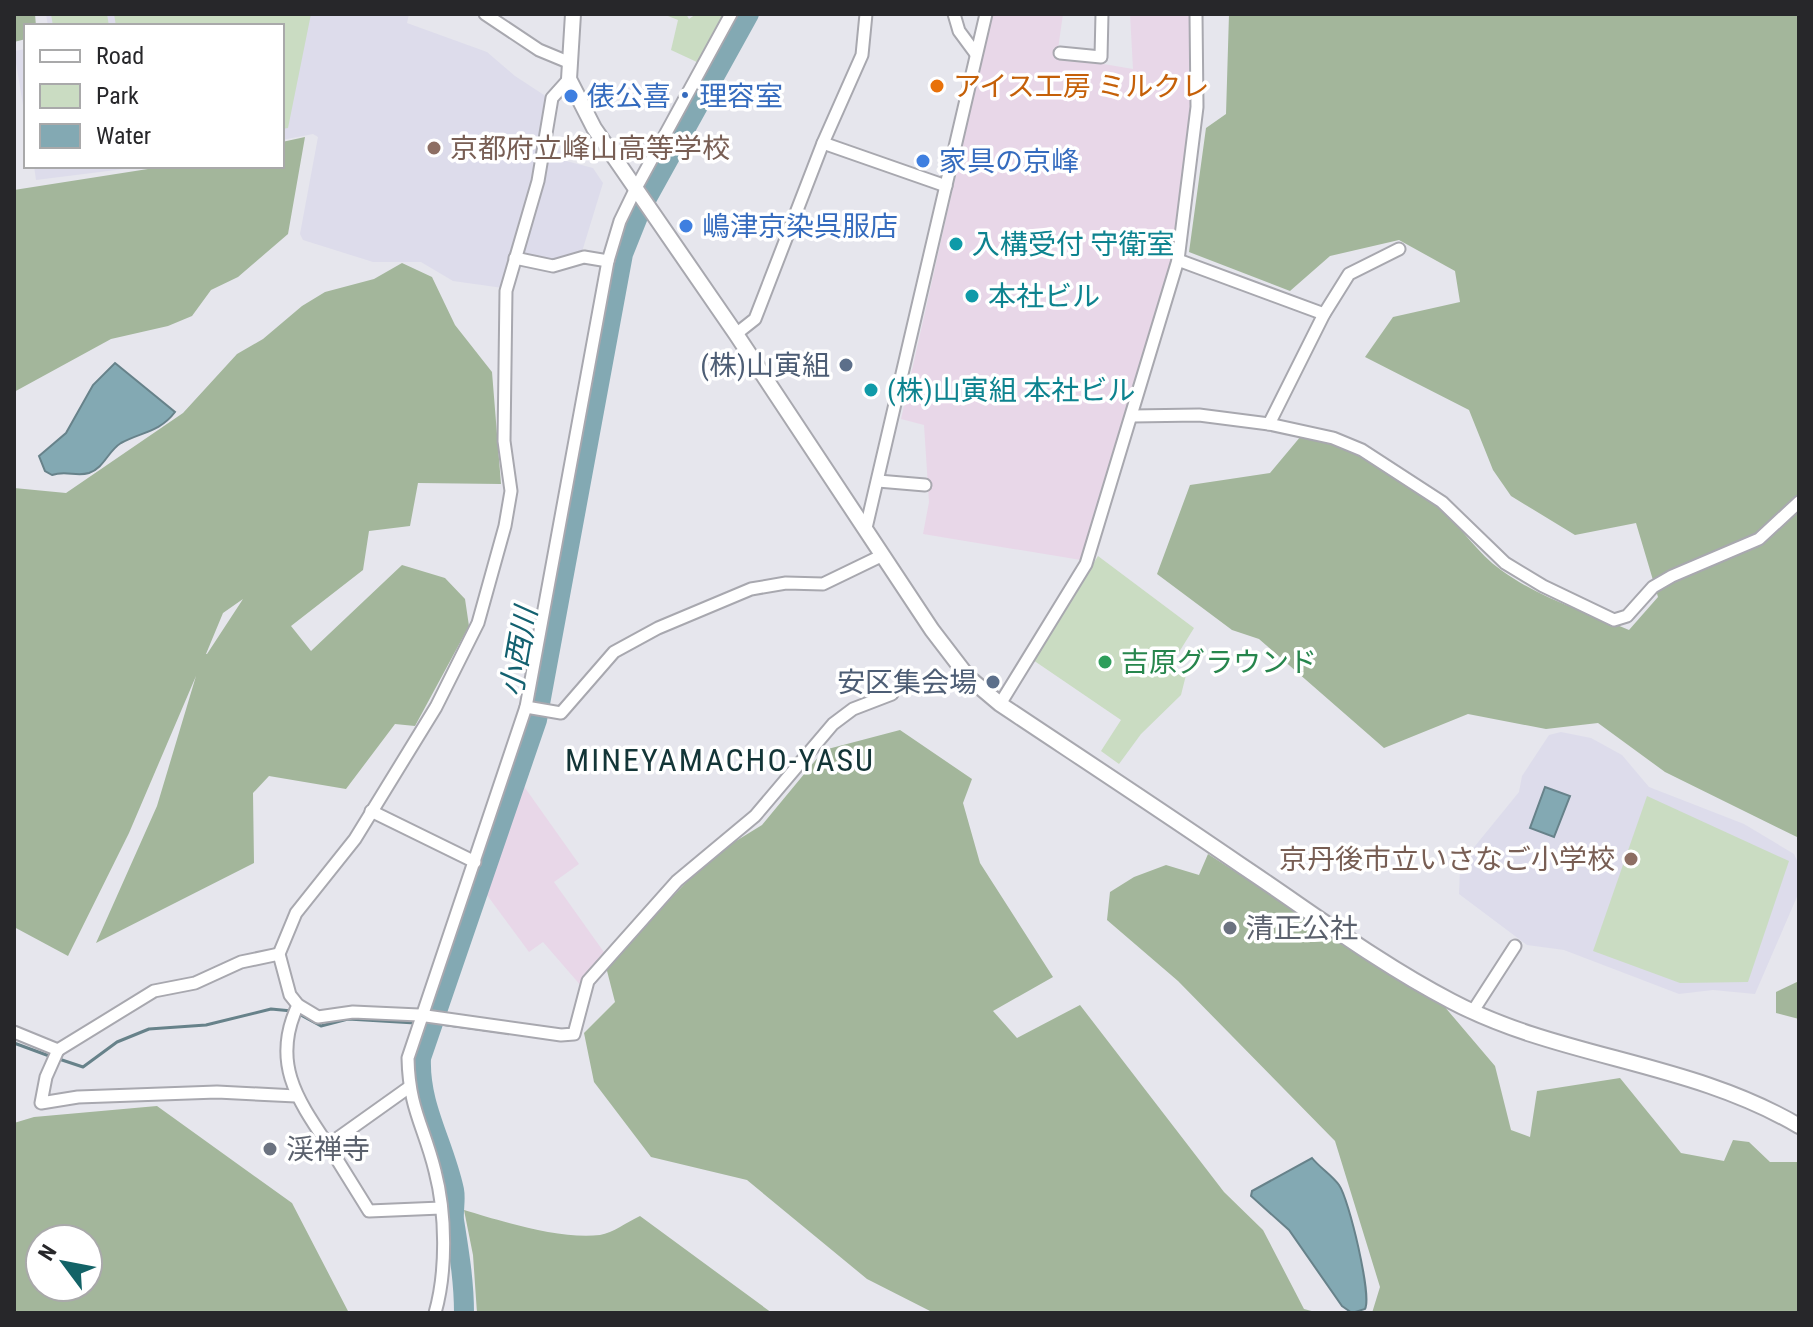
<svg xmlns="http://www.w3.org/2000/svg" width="1813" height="1327" font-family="'Roboto Condensed','Noto Sans JP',sans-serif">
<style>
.industrial{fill:#e8d7e8}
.built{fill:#dddceb}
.green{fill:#cadcc2}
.forest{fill:#a3b69b;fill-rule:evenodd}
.water{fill:#83a9b3;stroke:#67828a;stroke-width:2}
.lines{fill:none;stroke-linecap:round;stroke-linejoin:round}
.stream{stroke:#67828a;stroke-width:3}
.river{stroke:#83a9b3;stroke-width:20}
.minor-casing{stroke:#a8a8af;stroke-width:15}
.tertiary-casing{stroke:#a8a8af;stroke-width:18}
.minor{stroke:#fff;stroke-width:11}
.tertiary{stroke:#fff;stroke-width:14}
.food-dot{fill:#e8710a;stroke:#fff;stroke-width:3}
.shop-dot{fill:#3f7fe0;stroke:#fff;stroke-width:3}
.education-dot{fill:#8d6e63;stroke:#fff;stroke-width:3}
.culture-dot{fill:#0f9aa8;stroke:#fff;stroke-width:3}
.service-dot{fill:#5c6f8a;stroke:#fff;stroke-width:3}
.leisure-dot{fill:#2e9e5b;stroke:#fff;stroke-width:3}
.worship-dot{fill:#6b7280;stroke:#fff;stroke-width:3}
.labels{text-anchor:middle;stroke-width:7;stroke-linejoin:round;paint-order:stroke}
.food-label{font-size:28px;fill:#c56008;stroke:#fff;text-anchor:start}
.shop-label{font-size:28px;fill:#366cbe;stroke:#fff;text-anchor:start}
.education-label{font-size:28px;fill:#785e54;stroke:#fff;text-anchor:start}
.culture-label{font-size:28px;fill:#0d838f;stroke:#fff;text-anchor:start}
.service-label{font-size:28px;fill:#4e5e75;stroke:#fff;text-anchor:end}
.leisure-label{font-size:28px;fill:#27864d;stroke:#fff;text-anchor:start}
.worship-label{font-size:28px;fill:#5b616d;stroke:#fff;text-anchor:start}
.water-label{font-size:30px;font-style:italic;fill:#136170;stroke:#fff}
.quarter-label{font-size:32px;letter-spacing:2px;fill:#133537;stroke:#fff}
</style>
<rect width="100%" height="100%" fill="#e6e6ed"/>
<g class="industrial">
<polygon points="992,14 1063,14 1057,56 1133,69 1130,14 1191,14 1193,104 1171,269 1081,560 923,534 929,502 924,425 901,419"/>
<polygon points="523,785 579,864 554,882 606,955 582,987 543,942 529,952 484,891"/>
</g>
<g class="built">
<polygon points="46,14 409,14 407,23 487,52 515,76 547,97 537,144 567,153 566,161 593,168 603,183 581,255 553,263 512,255 503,288 453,281 421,262 373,262 303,240 300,234 318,137 313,134 282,140 282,26 48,26"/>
<polygon points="26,49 26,123 14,51"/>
<polygon points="34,166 148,166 36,180"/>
<polygon points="1561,732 1591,738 1622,755 1649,787 1744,824 1794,854 1799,865 1799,892 1755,994 1713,990 1679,994 1564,950 1527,945 1459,894 1460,869 1471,851 1519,792 1522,776 1549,735"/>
</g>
<g class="green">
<polygon points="51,14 107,14 109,26 53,26"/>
<polygon points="114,14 311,14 288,128 282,129 282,26 116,26"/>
<polygon points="663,14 686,14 689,19 696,14 725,14 699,63 671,50 678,20"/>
<polygon points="1098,556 1194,628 1171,665 1186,675 1181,695 1141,734 1119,764 1101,751 1121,720 1033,660"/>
<polygon points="1647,796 1789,861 1748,982 1680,983 1593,951"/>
</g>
<g class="forest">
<polygon points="14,14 35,14 36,26 26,26 26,39 14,42"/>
<path d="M1229,14H1799V838L1665,772L1598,723L1546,729L1468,714L1384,748L1259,639L1232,630L1157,574L1190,485L1270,473L1301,436C1347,444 1408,475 1441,508C1461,527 1478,554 1501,570C1539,598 1586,612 1629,630L1658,597L1636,523L1575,535L1511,496L1493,470L1469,410L1365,357L1393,317L1460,302L1455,271L1399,240L1330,256L1290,291L1189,252L1206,128L1226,114Z"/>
<polygon points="305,137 288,234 238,277 211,290 192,316 168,326 111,339 14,392 14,190 167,166 282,166 282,142"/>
<path d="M402,263L432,277L455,325L492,372L501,484L418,483L410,526L369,531L363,570L291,626L311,651L402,565L445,578L465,599L469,626L415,726L395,724L346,789L269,776L253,793L254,863L96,943L157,806L196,676L129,833L68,956L14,927V488L66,493L183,413L237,354L263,339L302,306L325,292L374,279ZM243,599L207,654H206L223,613Z"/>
<polygon points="900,730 972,779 963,803 980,863 1053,977 993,1011 1017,1038 1080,1005 1224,1192 1263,1230 1304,1309 1319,1313 934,1313 867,1279 747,1180 651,1157 594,1082 584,1033 615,1002 606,967 710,857 762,825 824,750"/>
<polygon points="1208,854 1444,1006 1495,1066 1511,1130 1530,1137 1537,1091 1620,1078 1681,1153 1724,1161 1733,1140 1749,1142 1770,1162 1799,1162 1799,1313 1372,1313 1380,1287 1335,1141 1178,981 1107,920 1110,892 1134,877 1166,865 1199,875"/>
<polygon points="1799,981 1799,1019 1776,1013 1776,992"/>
<path d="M157,1106L292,1203L349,1313H14V1123L34,1117ZM40,1239H88V1287H40Z"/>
<path d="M464,1210C501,1221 561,1240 600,1235C613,1233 627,1222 640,1216L772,1313H477L473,1255Z"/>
</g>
<g class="water">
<path d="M115,363L175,412C160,432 141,432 121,443C108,451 104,468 89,473C76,477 66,470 52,475L45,471L39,456L66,433L93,385Z"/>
<polygon points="1545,787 1570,796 1554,837 1530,828"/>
<path d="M1312,1158C1320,1168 1332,1175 1339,1185C1349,1199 1372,1296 1365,1309L1352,1313L1342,1306L1289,1230L1251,1196L1252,1191Z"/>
</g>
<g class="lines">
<g class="stream">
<polyline points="299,1014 321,1026 348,1019 415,1023"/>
<polyline points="433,1023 508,1033"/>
<polyline points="423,1024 432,1025"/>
<polyline points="14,1043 52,1057"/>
<polyline points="59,1059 83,1067 117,1042 149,1029 206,1025 271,1009 292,1011"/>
</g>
<path class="river" d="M464,1313C464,1281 459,1252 454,1220C453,1210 456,1200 454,1190C444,1143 419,1106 421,1058L537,720L623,254L641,209L749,14"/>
<g class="minor-casing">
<g id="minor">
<polyline points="485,14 539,50 568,62"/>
<polyline points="954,14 959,31 976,54"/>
<polyline points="1060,53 1101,57 1102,14"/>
<polyline points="569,79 552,98 538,181 506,291 504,441 511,491 505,526 478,623 436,707 355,839 296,913 279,954 290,995 298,1005 318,1017 353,1012 419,1015 561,1035 574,1034 588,981 677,881 755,816 833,724 853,709 892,694"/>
<polyline points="823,143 946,186"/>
<polyline points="515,258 553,266 584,257 608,261"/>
<polyline points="1178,260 1324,314"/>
<polyline points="736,334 755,319 823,143 862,55 866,14"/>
<polyline points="1132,416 1199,415 1269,424 1333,438 1362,450 1442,502 1505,563 1543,586 1614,620 1627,616 1653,587 1672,576 1759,539 1799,502"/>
<polyline points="1269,424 1324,314 1349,274 1399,249"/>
<polyline points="878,481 925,485"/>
<polyline points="866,528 986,14"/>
<polyline points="1000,704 1086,564 1178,260 1197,107 1196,14"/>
<polyline points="526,707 561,713 614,652 658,628 751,589 786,583 823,584 883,555"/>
<polyline points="371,811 475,862"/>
<path d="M298,1005C271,1062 297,1099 328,1145"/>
<polyline points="1473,1011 1515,946"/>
<polyline points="14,1032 58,1050 154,991 195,983 241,962 279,954"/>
<polyline points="58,1050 46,1077 41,1103 78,1097 217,1092 296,1096"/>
<polyline points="408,1088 328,1145 369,1211 441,1208"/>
<path d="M435,1313C447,1271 446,1213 435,1171C424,1126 409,1109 408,1058L526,707L608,261L620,221L636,188L731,14"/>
</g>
</g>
<g class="tertiary-casing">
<path id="tertiary" d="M573,14L569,79L594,128L736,334L932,630L968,677L1000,704C1081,758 1162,811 1242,866C1311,912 1378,963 1451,1001C1561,1059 1689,1061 1799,1126"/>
</g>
<use href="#minor" class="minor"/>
<use href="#tertiary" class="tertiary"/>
</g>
<circle class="food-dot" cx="937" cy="86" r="8"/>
<g class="shop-dot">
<circle cx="571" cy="96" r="8"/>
<circle cx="923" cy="161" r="8"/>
<circle cx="686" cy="226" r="8"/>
</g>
<g class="education-dot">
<circle cx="434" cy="148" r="8"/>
<circle cx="1631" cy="859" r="8"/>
</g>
<g class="culture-dot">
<circle cx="956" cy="244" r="8"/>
<circle cx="972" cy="296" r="8"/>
<circle cx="871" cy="390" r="8"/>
</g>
<g class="service-dot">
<circle cx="846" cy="365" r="8"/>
<circle cx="993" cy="682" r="8"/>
</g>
<circle class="leisure-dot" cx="1105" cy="662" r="8"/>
<g class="worship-dot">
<circle cx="1230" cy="928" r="8"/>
<circle cx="270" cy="1149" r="8"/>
</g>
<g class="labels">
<g class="food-label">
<text x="953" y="96">アイス工房 ミルクレ</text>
</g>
<g class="shop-label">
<text x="587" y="106">俵公喜・理容室</text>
<text x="939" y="171">家具の京峰</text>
<text x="702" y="236">嶋津京染呉服店</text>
</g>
<g class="education-label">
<text x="450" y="158">京都府立峰山高等学校</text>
<text x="1615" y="869" text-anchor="end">京丹後市立いさなご小学校</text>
</g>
<g class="culture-label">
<text x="972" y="254">入構受付 守衛室</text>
<text x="988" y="306">本社ビル</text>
<text x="887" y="400">(株)山寅組 本社ビル</text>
</g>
<g class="service-label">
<text x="830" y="375">(株)山寅組</text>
<text x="977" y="692">安区集会場</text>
</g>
<g class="leisure-label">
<text x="1121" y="672">吉原グラウンド</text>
</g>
<g class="worship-label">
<text x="1246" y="938">清正公社</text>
<text x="286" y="1159">渓禅寺</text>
</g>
<g class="water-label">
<text transform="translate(519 652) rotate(-80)" y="10">小西川</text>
</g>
<g class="quarter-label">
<text x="720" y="771">MINEYAMACHO-YASU</text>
</g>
</g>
<rect width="1813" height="1327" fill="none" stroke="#27272a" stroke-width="32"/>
<rect x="24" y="24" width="260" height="144" fill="#ffffff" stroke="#a9a9aa" stroke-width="2"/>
<rect x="40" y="50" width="40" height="12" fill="#ffffff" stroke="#a9a9aa" stroke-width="2"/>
<text x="96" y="64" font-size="24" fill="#27272a">Road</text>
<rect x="40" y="84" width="40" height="24" fill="#cadcc2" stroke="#a9a9aa" stroke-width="2"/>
<text x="96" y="104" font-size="24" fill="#27272a">Park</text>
<rect x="40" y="124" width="40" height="24" fill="#83a9b3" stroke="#a9a9aa" stroke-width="2"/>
<text x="96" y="144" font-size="24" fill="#27272a">Water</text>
<g transform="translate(64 1263) rotate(302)"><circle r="38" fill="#ffffff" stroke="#a9a9aa" stroke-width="2"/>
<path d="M0-6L14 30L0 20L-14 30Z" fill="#136367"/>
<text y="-12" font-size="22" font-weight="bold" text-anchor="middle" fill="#27272a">N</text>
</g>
</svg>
